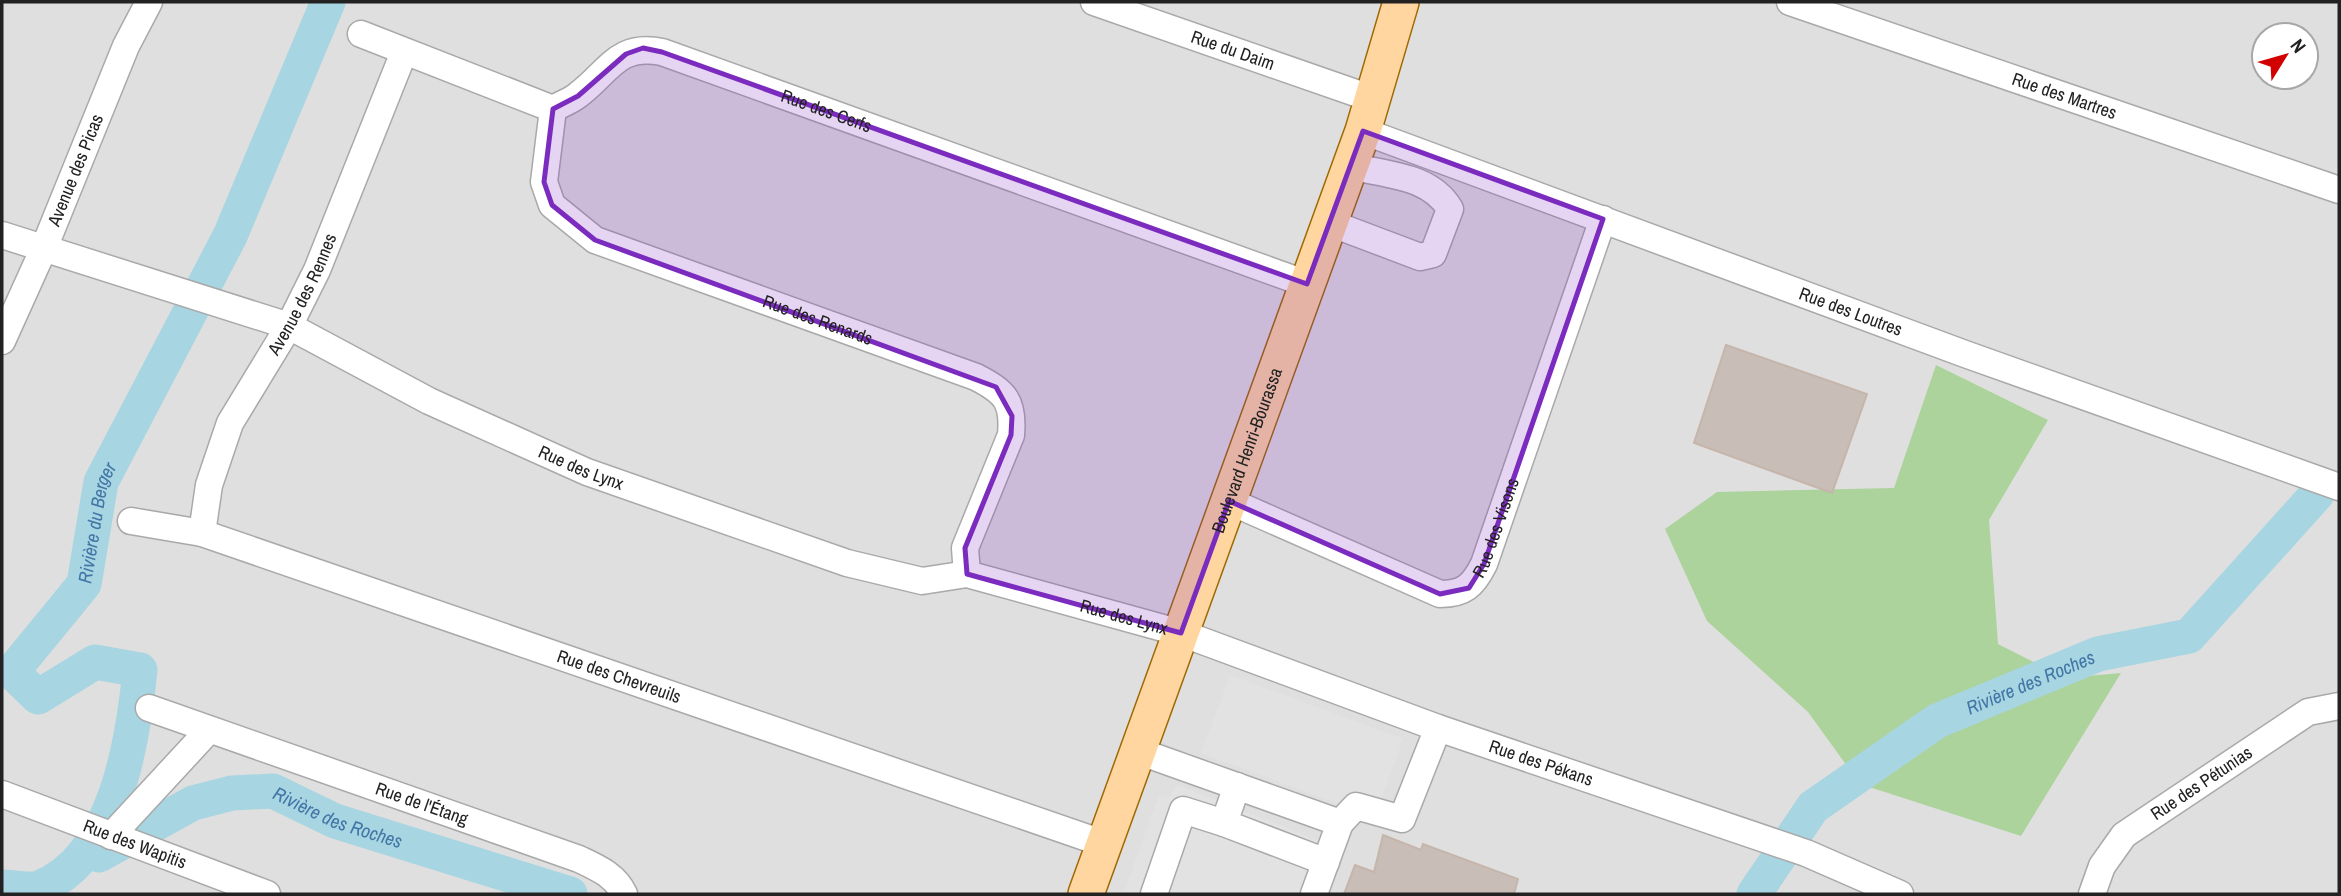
<svg xmlns="http://www.w3.org/2000/svg" width="2341" height="896" font-family="'Archivo Narrow',sans-serif">
<style>
.residential{fill:#e0dfdf;fill-rule:evenodd}
.forest{fill:#acd39b}
.parking{fill:#e2e2e2}
.lines{fill:none;stroke-linecap:round;stroke-linejoin:round}
.river{stroke:#a7d5e1;stroke-width:35}
.building{fill:#c8beb7;stroke:#c5b5aa;stroke-width:2}
.minor-casing{stroke:#a9a9a9;stroke-width:29}
.major-casing{stroke:#9f6900;stroke-width:38}
.minor{stroke:#fff;stroke-width:26}
.major{stroke:#ffd5a0;stroke-width:35}
.marked{fill:#7b2cbf;fill-opacity:0.2;stroke:#7b2cbf;stroke-width:5;stroke-linejoin:round}
.labels{text-anchor:middle;stroke-width:5;stroke-linejoin:round;paint-order:stroke}
.street-label{font-size:18px;fill:#222;stroke:#fff}
.water-label{font-size:19px;font-style:italic;fill:#4276a7;stroke:#fff}
</style>
<rect width="100%" height="100%" fill="#f2efe8"/>
<path class="residential" d="M2,2H2339V894H2ZM2264,35H2306V77H2264Z"/>
<polygon class="forest" points="1936,365 2048,420 1989,520 1998,644 2065,678 2121,673 2021,836 1860,784 1808,712 1707,621 1665,529 1717,492 1894,488"/>
<g class="parking">
<polygon points="1230,675 1403,739 1375,817 1201,753"/>
<polygon points="1178,785 1334,847 1322,894 1123,894 1159,796 1169,797"/>
</g>
<g class="lines">
<g class="river">
<path id="s1" d="M99,855L193,803L232,793L273,791L335,821L570,894"/>
<path id="s2" d="M2,887C12,887 29,891 39,888C116,858 133,741 140,670L95,662L38,697L12,672L84,584L101,482L230,236L328,2"/>
<path id="s3" d="M1754,894L1813,807L1937,721L2098,654L2189,636L2317,494"/>
</g>
</g>
<g class="building">
<polygon points="1726,345 1867,394 1832,493 1694,443"/>
<polygon points="1383,835 1421,850 1423,844 1518,879 1514,894 1344,894 1355,865 1374,872"/>
</g>
<g class="lines">
<g class="minor-casing">
<g id="minor">
<path id="s4" d="M1094,2L1373,99"/>
<path id="s5" d="M1790,2L2339,190"/>
<path id="s6" d="M361,34L553,109C561,104 571,101 578,95C609,72 617,43 662,52L1307,284"/>
<path id="s7" d="M553,109L544,182L552,205L595,240L976,377C1005,392 1014,401 1011,435L965,548L967,574"/>
<path id="s8" d="M1363,131L1965,354L2339,487"/>
<path d="M1330,223L1420,257L1433,254L1450,209C1430,175 1386,175 1350,166"/>
<path id="s9" d="M2,235L289,326L429,401L587,472L847,563L922,581L967,574L1181,633L1438,728L1806,853L1900,894"/>
<path id="s10" d="M2,341L44,248L126,46L149,2"/>
<path id="s11" d="M1229,501L1440,594C1464,594 1473,586 1484,564L1603,219"/>
<path id="s12" d="M131,521L202,533L1105,844"/>
<path id="s13" d="M202,533L209,485L230,423L289,326L317,270L404,52"/>
<path id="s14" d="M149,708L579,859C598,868 615,875 624,894"/>
<polyline points="1138,751 1340,823 1314,894"/>
<polyline points="1237,786 1224,823 1326,862"/>
<path id="s15" d="M2,794L267,894"/>
<polyline points="1340,823 1356,806 1402,819 1438,728"/>
<polyline points="111,836 209,730"/>
<polyline points="1154,894 1183,810 1224,823"/>
<path id="s16" d="M2092,894L2102,866L2124,835L2308,712L2339,706"/>
</g>
</g>
<g class="major-casing">
<g id="major">
<path id="s17" d="M1086,894L1363,131L1401,2"/>
</g>
</g>
<use href="#minor" class="minor"/>
<use href="#major" class="major"/>
</g>
<path class="marked" d="M643,48L662,52L1307,284L1363,131L1603,219L1484,564L1469,588L1440,594L1229,501L1181,633L967,574L965,548L1011,435L1012,416L996,387L595,240L552,205L544,182L553,109L578,96L626,54Z"/>
<g class="labels">
<g class="street-label">
<text dy="6" stroke="none"><textPath href="#s4" startOffset="147">Rue du Daim</textPath></text>
<text dy="6" stroke="none"><textPath href="#s5" startOffset="290">Rue des Martres</textPath></text>
<text dy="6" stroke="none"><textPath href="#s6" startOffset="509">Rue des Cerfs</textPath></text>
<text dy="6" stroke="none"><textPath href="#s10" startOffset="186">Avenue des Picas</textPath></text>
<text dy="6" stroke="none"><textPath href="#s13" startOffset="262">Avenue des Rennes</textPath></text>
<text dy="6" stroke="none"><textPath href="#s8" startOffset="520">Rue des Loutres</textPath></text>
<text dy="6" stroke="none"><textPath href="#s7" startOffset="390">Rue des Renards</textPath></text>
<text dy="6" stroke="none"><textPath href="#s17" startOffset="472">Boulevard Henri-Bourassa</textPath></text>
<text dy="6" stroke="none"><textPath href="#s9" startOffset="626">Rue des Lynx</textPath></text>
<text dy="6" stroke="none"><textPath href="#s11" startOffset="326">Rue des Visons</textPath></text>
<text dy="6" stroke="none"><textPath href="#s9" startOffset="1194">Rue des Lynx</textPath></text>
<text dy="6" stroke="none"><textPath href="#s12" startOffset="513">Rue des Chevreuils</textPath></text>
<text dy="6" stroke="none"><textPath href="#s9" startOffset="1636">Rue des Pékans</textPath></text>
<text dy="6" stroke="none"><textPath href="#s16" startOffset="161">Rue des Pétunias</textPath></text>
<text dy="6" stroke="none"><textPath href="#s14" startOffset="289">Rue de l'Étang</textPath></text>
<text dy="6" stroke="none"><textPath href="#s15" startOffset="142">Rue des Wapitis</textPath></text>
</g>
<g class="water-label">
<text dy="7" stroke="none"><textPath href="#s2" startOffset="614">Rivière du Berger</textPath></text>
<text dy="7" stroke="none"><textPath href="#s3" startOffset="357">Rivière des Roches</textPath></text>
<text dy="7" stroke="none"><textPath href="#s1" startOffset="259">Rivière des Roches</textPath></text>
</g>
</g>
<rect width="2341" height="896" fill="none" stroke="#222222" stroke-width="7"/>
<g transform="translate(2285 56) rotate(53)"><circle r="33" fill="#ffffff" stroke="#a7a7a7" stroke-width="2"/>
<path d="M0-5L12 26L0 18L-12 26Z" fill="#d30002"/>
<text y="-10" font-size="19" font-weight="bold" text-anchor="middle" fill="#222222">N</text>
</g>
</svg>
